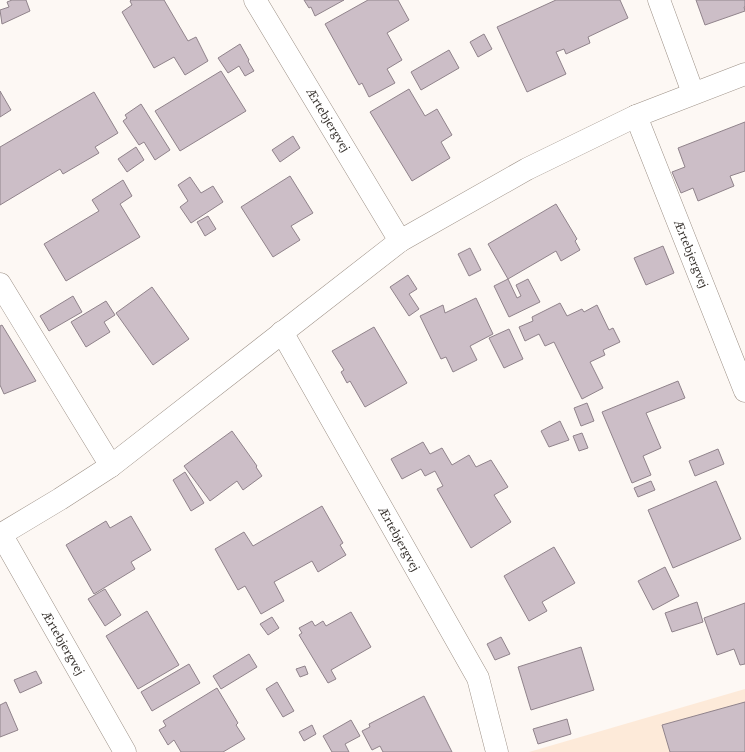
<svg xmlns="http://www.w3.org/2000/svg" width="745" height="752" font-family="'Libre Baskerville',serif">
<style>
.built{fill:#fdead9}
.building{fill:#ccbec7;stroke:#90838b}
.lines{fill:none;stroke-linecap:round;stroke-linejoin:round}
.street-casing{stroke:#9d9187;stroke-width:23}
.street{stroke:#fff;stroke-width:22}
.labels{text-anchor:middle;stroke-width:3.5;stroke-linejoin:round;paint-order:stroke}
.street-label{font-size:11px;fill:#38332f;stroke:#fff}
</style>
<rect width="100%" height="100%" fill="#fdf8f4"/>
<polygon class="built" points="745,689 745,752 529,752"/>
<g class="building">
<polygon points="12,0 26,0 30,11 2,24 0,10 9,7 7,2"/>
<polygon points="131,0 164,0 188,41 196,37 208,61 185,75 174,57 154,68 122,12 132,5 130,1"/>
<polygon points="304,0 344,0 315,16 311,7 309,8"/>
<polygon points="368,0 398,0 409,20 387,33 402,60 387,69 395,83 369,97 362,83 359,85 325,24"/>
<polygon points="556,0 620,0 628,18 588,37 590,43 566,54 564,49 556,52 566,74 527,92 497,27"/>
<polygon points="696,0 745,0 745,7 744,7 745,11 705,25"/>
<polygon points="484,34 492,49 478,57 470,42"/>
<polygon points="240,44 249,60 248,61 254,71 245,76 239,66 228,73 218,58"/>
<polygon points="449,50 459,68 421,90 411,72"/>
<polygon points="221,71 246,111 180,151 155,111"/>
<polygon points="409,89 425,116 437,109 452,135 441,142 450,158 412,181 370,112"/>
<polygon points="0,91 11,110 0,117"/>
<polygon points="94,92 118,133 95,147 99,153 63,174 60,169 0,205 0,147"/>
<polygon points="141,104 170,150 155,160 144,142 139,145 123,121 127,118 125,115"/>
<polygon points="745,122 745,171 730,176 734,186 698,201 693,188 681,193 672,172 685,167 678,148"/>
<polygon points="293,136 300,148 280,162 272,150"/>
<polygon points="136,147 144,160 127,172 118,159"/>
<polygon points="290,176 313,213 291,226 300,240 273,257 241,207"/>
<polygon points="190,177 201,193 213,186 223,202 191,223 180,207 188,201 178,185"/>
<polygon points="123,180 132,196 120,204 140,237 66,281 44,244 99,211 92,200"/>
<polygon points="556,204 577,239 575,241 580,250 561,261 556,251 508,279 488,244"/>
<polygon points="208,216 216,229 205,236 197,222"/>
<polygon points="663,246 674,273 646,285 634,258"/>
<polygon points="470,248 481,270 469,276 458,254"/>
<polygon points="408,275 417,289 409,294 419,309 409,316 390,287"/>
<polygon points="508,279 517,298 521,296 516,285 528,279 540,302 509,317 494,286"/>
<polygon points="152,287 189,339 153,365 116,313"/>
<polygon points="73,296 82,312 49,331 40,316"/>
<polygon points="476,298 493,334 470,346 477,360 453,372 446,357 441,359 420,316 443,305 445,313"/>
<polygon points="106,301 115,315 104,322 110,332 86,347 71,322"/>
<polygon points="560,303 567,316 582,309 584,312 597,305 609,330 613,328 620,342 603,350 605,355 590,362 603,388 582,399 554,342 545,346 539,334 525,341 519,327 533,321 532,317"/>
<polygon points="2,325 36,381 4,394 0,385 0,326"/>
<polygon points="374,327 407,383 365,407 350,381 347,383 341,372 344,370 332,351"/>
<polygon points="509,329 523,359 504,368 489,338"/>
<polygon points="678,381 685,398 646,413 661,448 643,456 651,475 632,483 602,412"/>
<polygon points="587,403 594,421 581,426 574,408"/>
<polygon points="560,421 569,440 549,447 541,431"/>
<polygon points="232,431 257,466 256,467 262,476 243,490 237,481 210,501 184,466"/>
<polygon points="582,433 588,448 579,451 573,436"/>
<polygon points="423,442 430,454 442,448 452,465 469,455 476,467 491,460 508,487 494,495 511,522 471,548 437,489 443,486 435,471 425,476 421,469 402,479 391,459"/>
<polygon points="718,449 724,464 695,476 689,461"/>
<polygon points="185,472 204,503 191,511 173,480"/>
<polygon points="651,481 655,490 638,497 634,488"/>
<polygon points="716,481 741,539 673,568 648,510"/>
<polygon points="322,506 343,543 340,545 346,555 318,572 312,561 274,582 284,601 261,614 245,586 238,590 215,549 244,532 253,546"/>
<polygon points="131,516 151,550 131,562 135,569 94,594 66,545 106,521 110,528"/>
<polygon points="554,547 575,583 542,602 547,611 529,621 504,576"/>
<polygon points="665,567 679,596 653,610 638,581"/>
<polygon points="105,589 121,615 105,626 88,599"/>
<polygon points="697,602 703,622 672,632 665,613"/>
<polygon points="745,603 745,664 740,665 734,649 717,655 704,618"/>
<polygon points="147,611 179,665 138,689 106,636"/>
<polygon points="351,612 371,647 331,670 336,679 328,683 299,635 302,633 299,628 312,621 315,626 323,621 326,626"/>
<polygon points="272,617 279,628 268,635 260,624"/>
<polygon points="501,637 510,654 495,660 487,644"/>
<polygon points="581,647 594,690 531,710 518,667"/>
<polygon points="249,654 257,667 221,689 213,676"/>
<polygon points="189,664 200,683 152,711 141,692"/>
<polygon points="305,666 308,674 300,677 296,669"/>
<polygon points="36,671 42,683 20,693 14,680"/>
<polygon points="277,682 294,711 283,717 266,689"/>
<polygon points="217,688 238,723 236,725 245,739 223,752 181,752 174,740 168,745 159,730 166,726 163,721"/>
<polygon points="424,696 452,752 383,752 380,746 372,750 362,731 370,727 369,724"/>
<polygon points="6,702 18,730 0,737 0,705"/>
<polygon points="745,702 745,752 670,752 662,725"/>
<polygon points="567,719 571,734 538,744 533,729"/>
<polygon points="351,720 360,736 345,744 349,752 332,752 323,736"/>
<polygon points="312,725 316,734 304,741 299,732"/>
</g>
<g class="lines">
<g class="street-casing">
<g id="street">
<polyline points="255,0 400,241"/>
<polyline points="659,0 693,93"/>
<polyline points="636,116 745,391"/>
<polyline points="0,284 111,466"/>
<polyline points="282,332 478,678 497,752"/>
<polyline points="1,534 125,752"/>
<polyline points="0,535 60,499 111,466 400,241 527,169 636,116 745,74"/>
</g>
</g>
<use href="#street" class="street"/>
</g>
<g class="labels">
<g class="street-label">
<text transform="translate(328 120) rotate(59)" y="4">Ærtebjergvej</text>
<text transform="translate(691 254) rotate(68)" y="4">Ærtebjergvej</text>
<text transform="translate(399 539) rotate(61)" y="4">Ærtebjergvej</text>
<text transform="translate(63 643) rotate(60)" y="4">Ærtebjergvej</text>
</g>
</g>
</svg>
